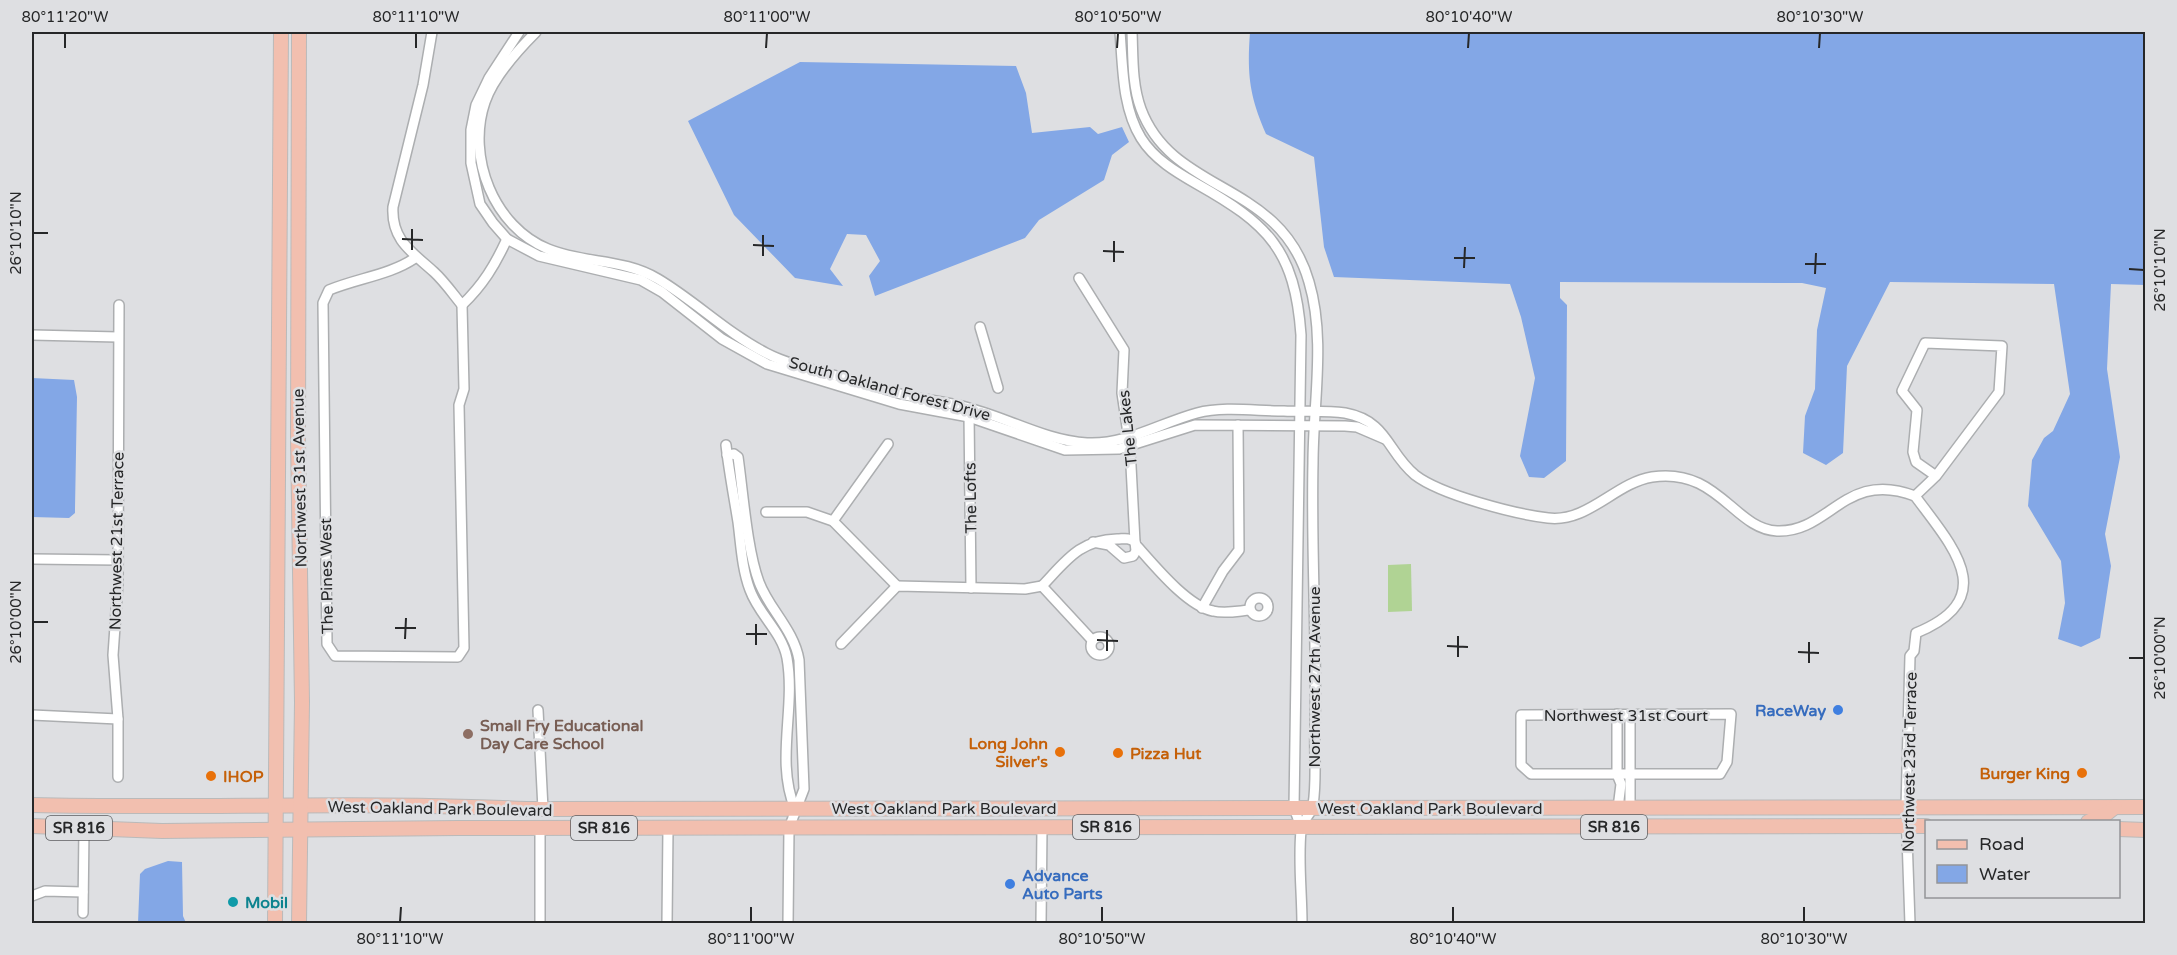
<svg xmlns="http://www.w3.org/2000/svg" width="2177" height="955" font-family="'Varela Round',sans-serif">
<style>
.green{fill:#b0d394}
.water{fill:#83a7e6}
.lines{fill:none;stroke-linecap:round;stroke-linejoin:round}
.minor-casing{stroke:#acaeb0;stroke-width:12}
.primary-casing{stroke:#bababa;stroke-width:16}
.minor{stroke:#fff;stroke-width:9}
.primary{stroke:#f2bfaf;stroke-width:14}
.ticks{fill:none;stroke:#262728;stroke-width:2}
.shop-dot{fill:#3f7fe0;stroke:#dedfe2;stroke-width:2}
.education-dot{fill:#8d6e63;stroke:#dedfe2;stroke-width:2}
.food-dot{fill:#e8710a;stroke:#dedfe2;stroke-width:2}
.culture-dot{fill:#0f9aa8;stroke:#dedfe2;stroke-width:2}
.labels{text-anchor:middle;stroke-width:5;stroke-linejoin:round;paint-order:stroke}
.shield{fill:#dedfe2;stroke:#5d5e60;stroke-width:1.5}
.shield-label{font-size:15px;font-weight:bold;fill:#262728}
.street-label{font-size:16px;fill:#262728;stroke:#dedfe2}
.shop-label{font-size:16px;font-weight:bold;fill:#366cbe;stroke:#dedfe2;text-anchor:end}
.education-label{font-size:16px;font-weight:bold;fill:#785e54;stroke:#dedfe2;text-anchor:start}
.food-label{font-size:16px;font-weight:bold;fill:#c56008;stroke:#dedfe2;text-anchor:end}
.culture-label{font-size:16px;font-weight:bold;fill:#0d838f;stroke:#dedfe2;text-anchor:start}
.neatline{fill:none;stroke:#262728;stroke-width:2}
.ticks-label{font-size:15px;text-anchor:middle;fill:#262728}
</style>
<rect width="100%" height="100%" fill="#dedfe2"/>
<polygon class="green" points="1411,564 1412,611 1388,612 1388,565"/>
<g class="water">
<path d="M1250,32H2145V285L2111,284L2107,369L2120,457L2105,534L2111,566L2100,638L2081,647L2058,639L2065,603L2061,561L2028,506L2032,460L2044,438L2053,431L2070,394L2054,284L1890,282L1847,366L1843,453L1826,465L1803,453L1805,416L1815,389L1817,330L1826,288L1802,283L1560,282V298L1567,305L1566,461L1544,478L1529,477L1520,456L1535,378L1521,317L1510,284L1334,277L1324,247L1314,157L1266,134C1249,95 1247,74 1250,32Z"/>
<polygon points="800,62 1016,66 1026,93 1032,133 1090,127 1098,134 1122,127 1129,142 1112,155 1104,180 1039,220 1025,238 875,296 869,276 880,261 866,235 847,234 830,269 843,286 795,278 734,215 688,121"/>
<polygon points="32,378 74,380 77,397 75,508 75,513 69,518 32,517"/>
<polygon points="168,861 182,862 183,916 186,923 138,923 140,874 145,869"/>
</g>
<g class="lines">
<g class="minor-casing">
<g id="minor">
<path d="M432,32L423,85L393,207C391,240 412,252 434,272C444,281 453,294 462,305C483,285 495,265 507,239"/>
<polyline points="519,32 489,78 476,105 471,130 471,163 480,204 493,223 507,239 539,256 641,280 662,292 722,339 767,364 899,404 969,417 1065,450 1119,449 1195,425 1345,426 1357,427 1385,439"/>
<path d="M536,32C517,51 494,76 485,102C466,157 494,227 548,249C584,264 623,258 658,279C695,301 727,333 766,353C787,364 811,369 833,375C861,383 889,392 918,398C935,401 953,403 969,408C1008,418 1047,441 1087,443C1126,445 1160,423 1197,413C1224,406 1256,411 1284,411C1305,412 1325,410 1345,413C1388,421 1387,452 1415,475C1441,495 1515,514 1548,518C1588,523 1615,483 1652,477C1718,467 1734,529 1777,531C1830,533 1845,469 1915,496"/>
<path d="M1120,32C1123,67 1122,107 1141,138C1154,159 1176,172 1197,184C1268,224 1295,250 1301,335L1294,808L1301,827"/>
<path d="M1132,32C1133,57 1132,85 1141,109C1173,195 1280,180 1309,282C1326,339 1313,404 1313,463C1311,551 1317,638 1315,727C1314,752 1317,780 1313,805C1312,814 1301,821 1301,831C1298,861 1302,893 1302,924"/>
<path d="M415,258C390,275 358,278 329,290L323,303L327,644L335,656L458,657L464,648L459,405L464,389L462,305"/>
<polyline points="1079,278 1124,350 1122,393 1130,447 1135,542"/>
<polyline points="980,327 998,388"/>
<polyline points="32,335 118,337"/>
<polyline points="969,414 971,588"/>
<path d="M726,445C729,471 734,497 738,522C741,545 742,569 750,590C759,615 782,632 787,658C796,709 775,760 795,809"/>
<path d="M727,455L734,454L738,457C743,492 747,550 759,582C769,609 794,630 799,660L804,789L789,828L788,924"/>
<polyline points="1915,496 1936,476 1999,392 2002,346 1925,343 1902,391 1917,410 1913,452 1916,462 1936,476"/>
<polyline points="766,512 807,512 833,521 897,586"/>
<polyline points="833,521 888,444"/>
<path d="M1136,545C1154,565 1187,606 1213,611C1225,614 1238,611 1250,610"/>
<polyline points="32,559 118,560"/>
<path d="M1042,586C1066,561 1079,540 1117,539C1124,539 1128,537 1135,542L1136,551L1133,556L1124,558L1109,545L1093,542"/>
<polyline points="1042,586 1092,640"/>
<circle cx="1259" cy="607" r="9"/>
<polyline points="1202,608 1223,571 1239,550 1238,425"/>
<circle cx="1100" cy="646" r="9"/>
<polyline points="841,644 897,586 1025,589 1042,586"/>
<polyline points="538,710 543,809"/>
<polyline points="1617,714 1617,774 1621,784 1618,808"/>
<polyline points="1630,714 1630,808"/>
<polygon points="1731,714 1727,762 1720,774 1531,774 1521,765 1521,715"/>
<polyline points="32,715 118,719"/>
<polyline points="118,777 118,719 113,655 118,583 119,305"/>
<polyline points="540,828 540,924"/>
<polyline points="32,896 45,891 83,892"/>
<polyline points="83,913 84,828"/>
<polyline points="667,923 668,828"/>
<polyline points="1041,924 1042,827"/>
<path d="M1910,924L1906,808L1910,656L1914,651L1916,633C2002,598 1952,546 1915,496"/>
</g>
</g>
<g class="primary-casing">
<g id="primary">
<path d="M32,805C197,809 362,801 527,809L2146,807"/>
<polyline points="2088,822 2106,814 2115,807"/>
<polyline points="32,826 162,831 458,828 1926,826"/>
<polyline points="2118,829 2146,830"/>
<polyline points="275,924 281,32"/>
<polyline points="299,924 302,702 298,438 299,32"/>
</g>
</g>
<use href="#minor" class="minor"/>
<use href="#primary" class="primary"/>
</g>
<path class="ticks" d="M65,48V33M416,48V33M766,48L767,33M1117,48L1118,33M1468,48L1469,33M1819,48L1820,33M33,233H48M402,239L423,240M753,245L774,246M412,250V229M1103,251L1124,252M763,256V235M1454,258H1475M1114,262V241M1805,264H1826M1464,268L1465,247M2129,269L2144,270M1815,274L1816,253M33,622H48M395,628H416M746,634H767M405,639L406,618M1097,640L1118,641M756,645V624M1447,646L1468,647M1107,651V630M1798,652L1819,653M1458,657V636M2129,658H2144M1809,663V642M400,922L401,907M751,922V907M1102,922V907M1453,922V907M1804,922V907"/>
<g class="shop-dot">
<circle cx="1838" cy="710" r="6"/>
<circle cx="1010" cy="884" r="6"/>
</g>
<circle class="education-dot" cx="468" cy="734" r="6"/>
<g class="food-dot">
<circle cx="1060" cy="752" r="6"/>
<circle cx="1118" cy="753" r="6"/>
<circle cx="2082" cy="773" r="6"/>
<circle cx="211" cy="776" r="6"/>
</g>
<circle class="culture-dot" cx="233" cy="902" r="6"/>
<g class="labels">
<g class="shield">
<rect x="1073" y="815" width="66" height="24" rx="4.5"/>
<rect x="1581" y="815" width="66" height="24" rx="4.5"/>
<rect x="46" y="816" width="66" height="24" rx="4.5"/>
<rect x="571" y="816" width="66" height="24" rx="4.5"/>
</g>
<g class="shield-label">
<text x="1106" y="832">SR 816</text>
<text x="1614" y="832">SR 816</text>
<text x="79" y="833">SR 816</text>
<text x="604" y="833">SR 816</text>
</g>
<g class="street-label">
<text transform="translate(890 388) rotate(15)" y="6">South Oakland Forest Drive</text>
<text transform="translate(1127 428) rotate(-96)" y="6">The Lakes</text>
<text transform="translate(299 478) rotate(-91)" y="6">Northwest 31st Avenue</text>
<text transform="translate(970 498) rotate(-91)" y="6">The Lofts</text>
<text transform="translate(116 541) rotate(-89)" y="6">Northwest 21st Terrace</text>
<text transform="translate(326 576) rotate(-91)" y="6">The Pines West</text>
<text transform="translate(1314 677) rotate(-90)" y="6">Northwest 27th Avenue</text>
<text x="1626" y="721">Northwest 31st Court</text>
<text transform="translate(1909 762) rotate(-89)" y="6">Northwest 23rd Terrace</text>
<text transform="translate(440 808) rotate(1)" y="6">West Oakland Park Boulevard</text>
<text x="944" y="814">West Oakland Park Boulevard</text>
<text x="1430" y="814">West Oakland Park Boulevard</text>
</g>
<g class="shop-label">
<text x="1826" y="716">RaceWay</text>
<text x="1022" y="881" text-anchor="start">Advance<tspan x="1022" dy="18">Auto Parts</tspan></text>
</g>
<g class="education-label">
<text x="480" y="731">Small Fry Educational<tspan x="480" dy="18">Day Care School</tspan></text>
</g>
<g class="food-label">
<text x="1048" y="749">Long John<tspan x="1048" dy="18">Silver's</tspan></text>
<text x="1130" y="759" text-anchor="start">Pizza Hut</text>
<text x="2070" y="779">Burger King</text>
<text x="223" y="782" text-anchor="start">IHOP</text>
</g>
<g class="culture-label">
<text x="245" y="908">Mobil</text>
</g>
</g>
<rect width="2177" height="955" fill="none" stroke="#dedfe2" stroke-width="66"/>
<rect x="1925" y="820" width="195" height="78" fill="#dedfe2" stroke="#949598" stroke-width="1.5"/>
<rect x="1937" y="840" width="30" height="9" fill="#f2bfaf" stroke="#949598" stroke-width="1.5"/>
<text x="1979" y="850" font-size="18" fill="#262728">Road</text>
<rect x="1937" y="865" width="30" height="18" fill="#83a7e6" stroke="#949598" stroke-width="1.5"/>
<text x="1979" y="880" font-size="18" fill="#262728">Water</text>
<rect x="33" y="33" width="2111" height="889" class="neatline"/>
<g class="ticks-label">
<text x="65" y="22">80°11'20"W</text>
<text x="416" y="22">80°11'10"W</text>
<text x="767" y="22">80°11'00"W</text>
<text x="1118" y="22">80°10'50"W</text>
<text x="1469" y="22">80°10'40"W</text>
<text x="1820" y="22">80°10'30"W</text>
<text transform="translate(16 233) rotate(-90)" y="5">26°10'10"N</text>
<text transform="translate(2160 270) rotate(-90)" y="5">26°10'10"N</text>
<text transform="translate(16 622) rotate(-90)" y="5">26°10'00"N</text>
<text transform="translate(2160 658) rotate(-90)" y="5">26°10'00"N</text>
<text x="400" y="944">80°11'10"W</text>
<text x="751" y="944">80°11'00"W</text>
<text x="1102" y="944">80°10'50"W</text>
<text x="1453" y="944">80°10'40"W</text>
<text x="1804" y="944">80°10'30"W</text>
</g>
</svg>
